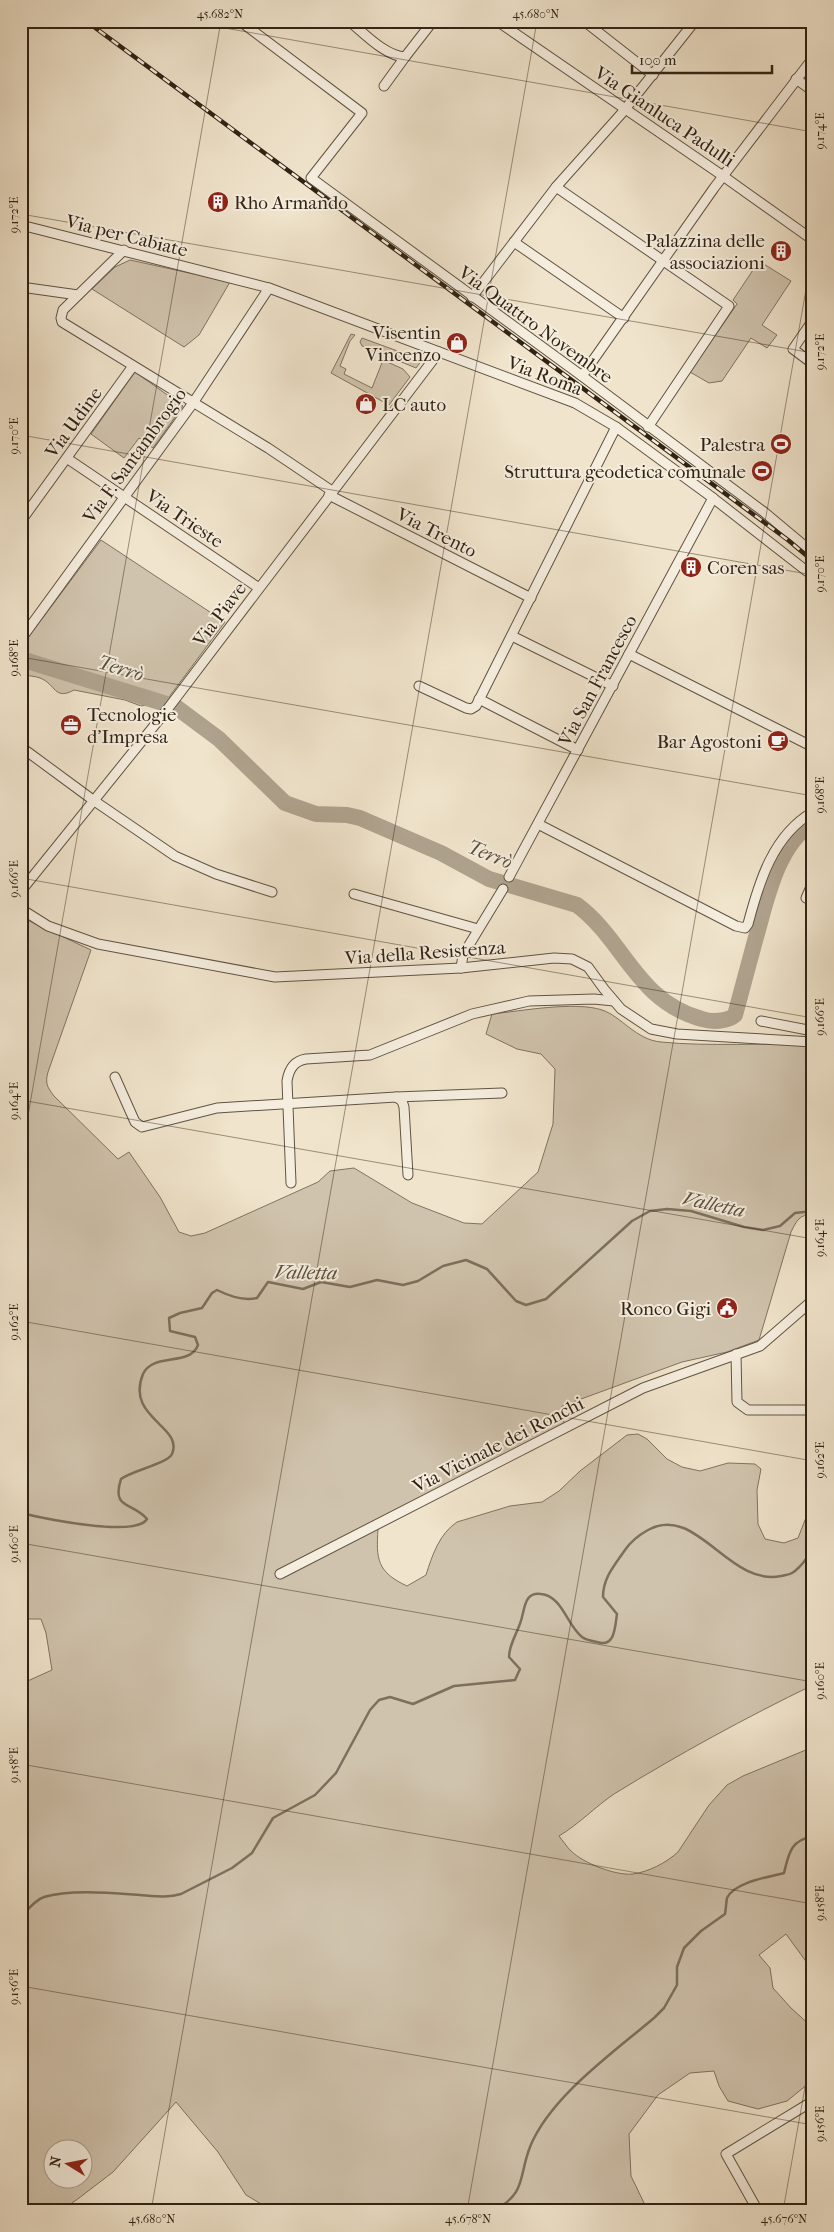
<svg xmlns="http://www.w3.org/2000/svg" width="834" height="2232" font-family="'IM FELL French Canon',serif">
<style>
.green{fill:#d0c3ad;stroke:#807360;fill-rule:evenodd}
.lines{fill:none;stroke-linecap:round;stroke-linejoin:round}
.stream{stroke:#7d6f5d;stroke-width:2.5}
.river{stroke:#afa28d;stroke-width:16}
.minor-casing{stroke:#615342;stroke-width:11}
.minor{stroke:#f5edde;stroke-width:9}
.rail-casing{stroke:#312314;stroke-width:4.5}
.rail{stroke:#f5edde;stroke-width:2.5;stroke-dasharray:8;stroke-linecap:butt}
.ticks{fill:none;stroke:#312314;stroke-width:1;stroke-opacity:0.45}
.labels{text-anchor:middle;stroke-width:4;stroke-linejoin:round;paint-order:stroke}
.street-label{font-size:19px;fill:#312314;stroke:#f5edde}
.poi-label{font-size:19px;fill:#312314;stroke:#f5edde;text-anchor:end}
.water-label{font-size:20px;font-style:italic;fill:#5d4f3e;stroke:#f5edde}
.neatline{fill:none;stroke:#312314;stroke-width:2}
.ticks-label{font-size:12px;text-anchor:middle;fill:#312314}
</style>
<rect width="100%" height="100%" fill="#f0e4cc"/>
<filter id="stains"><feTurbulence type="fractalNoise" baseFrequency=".004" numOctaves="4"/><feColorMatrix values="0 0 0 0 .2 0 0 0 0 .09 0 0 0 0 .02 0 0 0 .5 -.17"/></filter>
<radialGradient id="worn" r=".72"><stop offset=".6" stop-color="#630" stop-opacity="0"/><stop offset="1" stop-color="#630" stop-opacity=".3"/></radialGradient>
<g class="green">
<polygon points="130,260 230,282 199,335 184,347 92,289 115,267"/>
<polygon points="759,261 791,281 762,325 777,335 767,348 751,338 722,381 709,383 690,372 737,304 733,300"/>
<polygon points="351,334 355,335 350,341 340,366 346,369 344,374 372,388 383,360 403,369 410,377 389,405 331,373"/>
<polygon points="362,338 422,360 416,368 362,346 360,342"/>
<polygon points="135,372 183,406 153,448 139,438 124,458 91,434"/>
<path d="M101,540L225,622L166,701L94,676C85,675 78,669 68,667C63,666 61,668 56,668C43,669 30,659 21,651V647Z"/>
<path d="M29,666L97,684L156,703L141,706L125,700L74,690C54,701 56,684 40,678C35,676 29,676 24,675Z"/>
<path d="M21,917L91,950L48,1072C45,1083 47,1087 54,1096L118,1159L129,1152L160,1197L179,1232L191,1236L205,1233L318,1182L330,1171L354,1168L412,1203L464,1223L482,1224L538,1172L553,1124L555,1069L541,1054L517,1049L486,1034L492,1014C521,1011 575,1001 602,1010C621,1016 636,1040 661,1042C711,1047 762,1042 813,1046V1214C799,1215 797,1220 791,1232L759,1340L727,1352L682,1362L562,1406L564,1422C548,1443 534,1451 510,1459L378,1529C376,1559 377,1572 407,1586L426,1575C432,1556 439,1534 457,1522L510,1506L542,1502L559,1491L580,1471L627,1435L638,1434L647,1439L667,1459L682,1467L700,1471L728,1463L755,1464L761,1469L757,1490L758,1524L765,1539L784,1543L798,1538L807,1515L813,1487V1685C745,1718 679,1754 614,1794C595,1807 579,1824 559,1836C563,1841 567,1847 571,1851C583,1863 616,1876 633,1874C648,1872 666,1863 678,1852L709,1805L727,1785L743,1776L813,1747V1971L786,1934L759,1955L770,1968L773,1988L791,2008L813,2028V2080L787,2101L758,2109L728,2101L719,2086L714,2071L690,2073L658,2095L629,2134L631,2176L645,2205L637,2211H273L246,2195L218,2152L176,2102L113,2172L79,2198L61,2211H21V1684L52,1670L46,1633L41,1619H21ZM52,2150H82V2180H52Z"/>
</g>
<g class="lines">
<g class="stream">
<path d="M21,1513C42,1518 136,1538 147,1519C133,1502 111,1510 121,1479C133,1470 167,1464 172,1454C184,1426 125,1418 143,1374C153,1352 190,1367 198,1345L195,1337L170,1331L169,1318L180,1313L202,1308L212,1293L217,1290C229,1296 244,1301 257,1298L268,1282L303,1289L321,1282L350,1287L377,1280L403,1285L418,1281L443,1266L466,1260L487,1269L516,1301L526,1305L546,1299L632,1221L650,1211L667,1209L691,1211L744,1227L763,1230L780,1226L795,1213L813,1211"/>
<path d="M21,1917C27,1910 35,1900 44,1897C70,1889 112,1893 140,1895C154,1896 168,1898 181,1894L232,1868L252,1853L273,1818L315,1795L336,1773L370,1710L379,1700L390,1697L413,1704L454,1686L515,1680L520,1669L509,1657C509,1643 519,1631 522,1617C525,1605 526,1592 541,1594C562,1596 567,1625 582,1637C586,1640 592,1641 597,1642C615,1648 615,1627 617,1614L603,1597C603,1578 614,1566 625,1550C631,1541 639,1535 648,1530C696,1503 729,1587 781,1576C785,1575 789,1575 792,1573C801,1568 807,1557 813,1550"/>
<path d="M494,2211C527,2192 518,2178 530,2147C550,2097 614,2052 654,2018L664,2008L677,1985V1967L684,1948L701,1931L725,1914C726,1909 726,1903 727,1898C734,1882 769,1877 784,1873C789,1853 790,1841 813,1836"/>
</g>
<path class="river" d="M21,659L176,707L219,739L285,803L316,814L347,815L360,818L441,853L489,879L577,905C625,941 636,1001 702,1019C711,1022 727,1022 735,1015C742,989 749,963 756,937C767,899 777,845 813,823"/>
<g class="minor-casing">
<g id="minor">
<polyline points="240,21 362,113 311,178 582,376 764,512 813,553"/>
<path d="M349,21C364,33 385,56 405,57L433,21"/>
<polyline points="497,21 723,176 813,240"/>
<polyline points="584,21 653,75"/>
<polyline points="796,79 813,91"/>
<polyline points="384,86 405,57"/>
<polyline points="556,187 729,306 648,427"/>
<polyline points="21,225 269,288 575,403 616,427 713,498 813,576"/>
<polyline points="514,242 624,318"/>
<polyline points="124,250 63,310 61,318 62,322 268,448 332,491"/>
<polyline points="21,287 78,295"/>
<polyline points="472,297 556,187 622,113 695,21"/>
<polyline points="813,320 793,349 813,364"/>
<polyline points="582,376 714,188 813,58"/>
<polyline points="68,459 259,588"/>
<polyline points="329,495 531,598"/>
<polyline points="21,521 133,366"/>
<polyline points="512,636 613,686"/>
<polyline points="21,639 193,403 269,288"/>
<polyline points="629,654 813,747"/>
<polyline points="419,686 466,708 471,709 476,706 616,427"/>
<polyline points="479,699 578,750"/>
<polyline points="21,747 93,800 175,856 216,874 272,892"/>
<path d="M538,824L736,926L745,928L748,924C759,882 773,835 813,812"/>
<polyline points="509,877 713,498"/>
<polyline points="813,882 806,898 813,901"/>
<polyline points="21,891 166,711 439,352"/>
<polyline points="354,894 478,929"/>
<polyline points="21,909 48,926 98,944 275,977 461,968 554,958 572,959 588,967 604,989 621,1009 651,1029 677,1034 813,1042"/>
<polyline points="461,968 463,955 503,889"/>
<polyline points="761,1021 813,1031"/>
<polyline points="115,1077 135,1122 142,1127 217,1108 396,1097 402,1101 404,1107 408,1175"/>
<polyline points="396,1097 502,1093"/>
<path d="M291,1183L287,1081C289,1069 294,1061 306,1059L370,1055L472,1014L529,1001L594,999L614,1001"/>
<polyline points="736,1354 737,1402 748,1410 813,1410"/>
<polyline points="280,1574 643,1388 760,1346 813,1300"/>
<polyline points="758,2211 726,2154 813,2101"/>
</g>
</g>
<use href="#minor" class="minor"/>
<g class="rail-casing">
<polyline id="rail" points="86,21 788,540 813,561"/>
</g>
<use href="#rail" class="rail"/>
</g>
<path class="ticks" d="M185,21L813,132M21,214L813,353M21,435L813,575M21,657L813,796M21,878L813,1018M21,1100L813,1239M21,1155L221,21M21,1321L813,1461M21,1543L813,1682M21,1764L813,1904M21,1986L813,2125M21,2207L41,2211M151,2211L537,21M467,2211L813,250M783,2211L813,2042"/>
<defs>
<g id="building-disc" transform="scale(1.125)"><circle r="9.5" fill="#8f2418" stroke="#f5edde"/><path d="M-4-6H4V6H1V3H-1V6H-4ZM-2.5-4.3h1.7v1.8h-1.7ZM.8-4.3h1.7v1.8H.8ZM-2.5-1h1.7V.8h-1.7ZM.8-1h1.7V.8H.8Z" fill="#fff"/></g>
<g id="shop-disc" transform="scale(1.125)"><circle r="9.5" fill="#8f2418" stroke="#f5edde"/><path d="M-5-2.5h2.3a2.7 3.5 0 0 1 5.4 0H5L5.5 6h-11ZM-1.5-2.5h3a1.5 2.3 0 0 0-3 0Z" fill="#fff"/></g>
<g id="stadium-disc" transform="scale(1.125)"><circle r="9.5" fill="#8f2418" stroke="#f5edde"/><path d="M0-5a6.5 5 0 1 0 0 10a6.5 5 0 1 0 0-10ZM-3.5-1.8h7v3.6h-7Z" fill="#fff"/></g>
<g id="office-disc" transform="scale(1.125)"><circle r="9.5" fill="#8f2418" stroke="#f5edde"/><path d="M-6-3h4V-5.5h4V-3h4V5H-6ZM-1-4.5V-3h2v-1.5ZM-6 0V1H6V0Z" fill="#fff"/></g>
<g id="cafe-disc" transform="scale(1.125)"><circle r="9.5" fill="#8f2418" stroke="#f5edde"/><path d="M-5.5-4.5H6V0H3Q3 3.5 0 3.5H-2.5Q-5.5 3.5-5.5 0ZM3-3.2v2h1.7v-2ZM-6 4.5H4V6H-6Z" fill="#fff"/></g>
<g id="civic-disc" transform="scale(1.125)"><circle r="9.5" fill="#8f2418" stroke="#f5edde"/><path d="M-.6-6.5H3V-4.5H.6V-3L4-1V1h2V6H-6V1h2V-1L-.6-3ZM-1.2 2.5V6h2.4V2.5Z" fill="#fff"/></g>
</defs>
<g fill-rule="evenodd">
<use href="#building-disc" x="218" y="202"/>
<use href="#building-disc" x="781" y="251"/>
<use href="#shop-disc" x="457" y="343"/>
<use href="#shop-disc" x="366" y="404"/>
<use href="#stadium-disc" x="781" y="444"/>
<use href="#stadium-disc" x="762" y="471"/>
<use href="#building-disc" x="691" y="567"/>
<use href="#office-disc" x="71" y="725"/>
<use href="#cafe-disc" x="778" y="741"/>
<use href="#civic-disc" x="727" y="1308"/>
</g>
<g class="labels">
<g class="street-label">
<text transform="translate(665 116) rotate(34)" y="7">Via Gianluca Padulli</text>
<text transform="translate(127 235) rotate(14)" y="7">Via per Cabiate</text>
<text transform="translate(536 324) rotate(36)" y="7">Via Quattro Novembre</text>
<text transform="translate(545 375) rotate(21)" y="7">Via Roma</text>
<text transform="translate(73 422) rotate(-54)" y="7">Via Udine</text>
<text transform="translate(134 455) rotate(-54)" y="7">Via F. Santambrogio</text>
<text transform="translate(185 518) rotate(34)" y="7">Via Trieste</text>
<text transform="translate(437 532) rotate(27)" y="7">Via Trento</text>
<text transform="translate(219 614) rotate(-53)" y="7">Via Piave</text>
<text transform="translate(597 680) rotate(-62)" y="7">Via San Francesco</text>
<text transform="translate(425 952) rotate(-4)" y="7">Via della Resistenza</text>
<text transform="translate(498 1444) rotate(-27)" y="7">Via Vicinale dei Ronchi</text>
</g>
<g class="poi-label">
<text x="234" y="209" text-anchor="start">Rho Armando</text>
<text x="765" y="247">Palazzina delle<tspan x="765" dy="22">associazioni</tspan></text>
<text x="441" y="339">Visentin<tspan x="441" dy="22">Vincenzo</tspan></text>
<text x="382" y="411" text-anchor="start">LC auto</text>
<text x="765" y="451">Palestra</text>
<text x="746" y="478">Struttura geodetica comunale</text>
<text x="707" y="574" text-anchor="start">Coren sas</text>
<text x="87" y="721" text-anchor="start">Tecnologie<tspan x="87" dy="22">d'Impresa</tspan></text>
<text x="762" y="748">Bar Agostoni</text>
<text x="711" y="1315">Ronco Gigi</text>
</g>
<g class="water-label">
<text transform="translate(121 668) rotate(17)" y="7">Terrò</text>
<text transform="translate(490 854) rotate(22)" y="7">Terrò</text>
<text transform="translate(714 1204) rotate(12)" y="7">Valletta</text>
<text transform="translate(306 1272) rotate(1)" y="7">Valletta</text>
</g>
</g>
<rect width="834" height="2232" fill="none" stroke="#f0e4cc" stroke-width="55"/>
<g transform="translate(68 2164) rotate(280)"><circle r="24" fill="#f5edde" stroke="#a79c8d"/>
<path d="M0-4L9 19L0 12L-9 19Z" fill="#8f2418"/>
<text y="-8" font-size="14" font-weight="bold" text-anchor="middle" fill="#312314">N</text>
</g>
<path d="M632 65v8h140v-8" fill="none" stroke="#312314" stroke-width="2.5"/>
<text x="639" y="65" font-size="15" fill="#312314" stroke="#f5edde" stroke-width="4" paint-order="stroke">100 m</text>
<rect x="28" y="28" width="778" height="2176" class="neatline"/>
<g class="ticks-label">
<text x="220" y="18">45.682°N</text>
<text x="536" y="18">45.680°N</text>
<text transform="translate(820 131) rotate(-90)" y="4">9.174°E</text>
<text transform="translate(14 215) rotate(-90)" y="4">9.172°E</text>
<text transform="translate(820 352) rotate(-90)" y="4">9.172°E</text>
<text transform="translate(14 436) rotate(-90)" y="4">9.170°E</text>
<text transform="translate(820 574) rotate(-90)" y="4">9.170°E</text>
<text transform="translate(14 658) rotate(-90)" y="4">9.168°E</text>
<text transform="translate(820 795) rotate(-90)" y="4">9.168°E</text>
<text transform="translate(14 879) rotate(-90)" y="4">9.166°E</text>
<text transform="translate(820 1017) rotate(-90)" y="4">9.166°E</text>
<text transform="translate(14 1101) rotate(-90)" y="4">9.164°E</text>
<text transform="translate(820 1238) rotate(-90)" y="4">9.164°E</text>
<text transform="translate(14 1322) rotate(-90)" y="4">9.162°E</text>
<text transform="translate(820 1460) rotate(-90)" y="4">9.162°E</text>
<text transform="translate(14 1544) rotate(-90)" y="4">9.160°E</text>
<text transform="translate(820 1681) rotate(-90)" y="4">9.160°E</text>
<text transform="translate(14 1765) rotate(-90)" y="4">9.158°E</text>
<text transform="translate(820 1903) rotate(-90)" y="4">9.158°E</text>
<text transform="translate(14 1987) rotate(-90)" y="4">9.156°E</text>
<text transform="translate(820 2124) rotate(-90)" y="4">9.156°E</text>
<text x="152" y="2223">45.680°N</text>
<text x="468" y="2223">45.678°N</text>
<text x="784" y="2223">45.676°N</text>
</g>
<rect width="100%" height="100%" filter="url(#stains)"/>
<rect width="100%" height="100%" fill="url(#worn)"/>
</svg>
